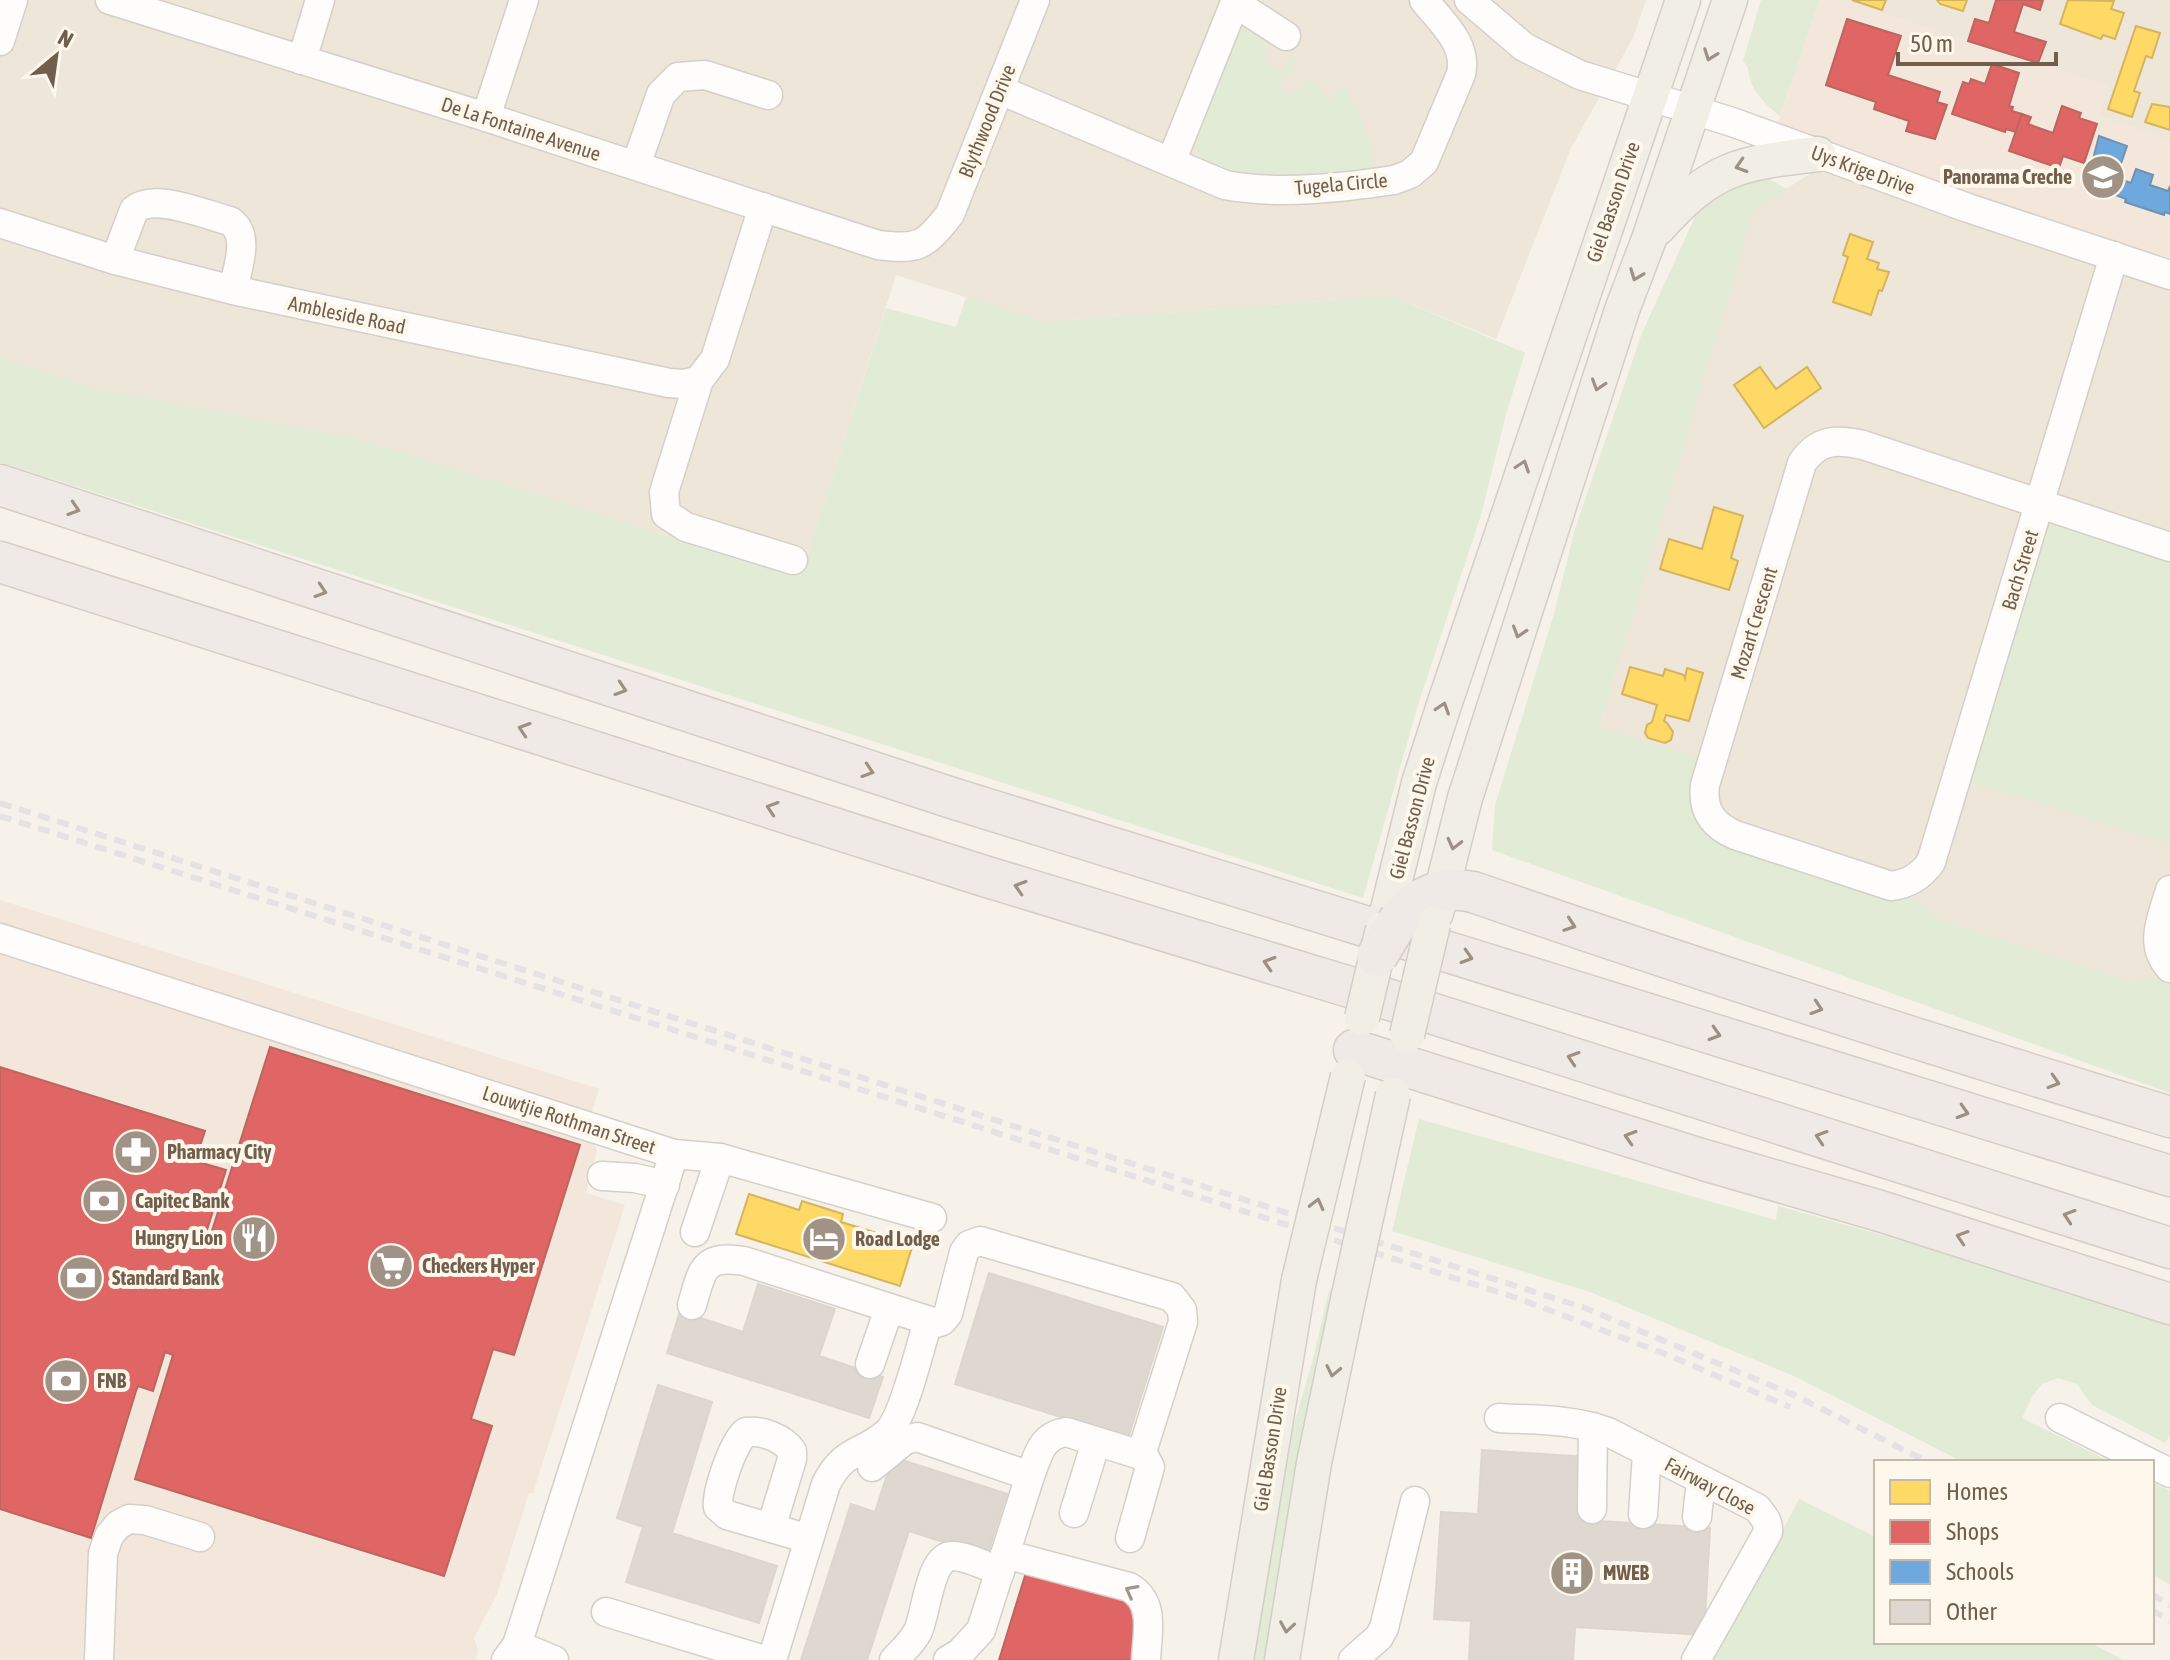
<svg xmlns="http://www.w3.org/2000/svg" width="2170" height="1660" font-family="'Asap Condensed',sans-serif">
<style>
.residential{fill:#eee6d8}
.commercial{fill:#f3e6db}
.green{fill:#e1ebd6}
.homes{fill:#ffd966;stroke:#d4b45e;stroke-width:2}
.shops{fill:#e06666;stroke:#bf645e;stroke-width:2}
.schools{fill:#6fa8dc;stroke:#7092b1;stroke-width:2}
.building{fill:#dfd8d0;stroke:#ded6cd;stroke-width:2}
.lines{fill:none;stroke-linecap:round;stroke-linejoin:round}
.minor-casing{stroke:#d5cfc9;stroke-width:31}
.major-casing{stroke:#d4cec7;stroke-width:37}
.highway-casing{stroke:#d4cec7;stroke-width:43}
.minor{stroke:#fefdfc;stroke-width:28}
.major{stroke:#f1eee6;stroke-width:34}
.highway{stroke:#efeae5;stroke-width:40}
.rail{stroke:#e5e2e4;stroke-width:6;stroke-dasharray:12 8;stroke-linecap:butt}
.major-bridge-casing{stroke:#d4cec7;stroke-width:37;stroke-linecap:butt}
.highway-bridge-casing{stroke:#d4cec7;stroke-width:43;stroke-linecap:butt}
.major-bridge{stroke:#f1eee6;stroke-width:34}
.highway-bridge{stroke:#efeae5;stroke-width:40}
.oneway{stroke:#9e9083}
.oneway2{stroke:#9d8f82}
.oneway3{stroke:#a2968a}
.labels{text-anchor:middle;stroke-width:8;stroke-linejoin:round;paint-order:stroke}
.street-label{font-size:20px;fill:#715e4d;stroke:#fdf8eb}
.poi-label{font-size:20px;font-weight:bold;fill:#715e4d;stroke:#fdf8eb;text-anchor:start}
</style>
<rect width="100%" height="100%" fill="#f6f2ea"/>
<g class="residential">
<polygon points="0,0 1646,0 1633,38 1571,148 1496,339 1392,296 1043,322 896,275 800,578 360,439 95,388 0,358"/>
<polygon points="1841,0 2170,0 2170,140 2099,116 2108,86"/>
<polygon points="1832,160 2170,275 2170,979 2161,975 2133,982 1941,921 1907,892 1721,840 1599,728 1754,209"/>
</g>
<g class="commercial">
<polygon points="1819,0 1841,0 2109,86 2099,116 2170,140 2170,258 2158,254 2153,269 1773,138"/>
<polygon points="0,900 599,1089 584,1135 592,1140 597,1150 586,1193 625,1205 533,1493 529,1493 497,1594 474,1638 478,1651 475,1660 0,1660"/>
</g>
<g class="green">
<path d="M1761,0H1819L1780,116C1768,106 1755,96 1750,79C1748,71 1750,68 1743,61Z"/>
<path d="M1246,27C1270,29 1268,43 1265,62L1285,73L1288,56H1295L1294,70L1278,84L1288,97L1311,79L1328,100L1343,87C1359,108 1372,143 1373,170C1330,172 1210,194 1193,142L1234,32Z"/>
<polygon points="1764,176 1787,189 1754,210 1599,728 1704,758 1696,807 1907,892 1941,921 2133,982 2161,975 2170,979 2170,1093 1492,850 1495,805 1554,614 1575,529 1642,333 1699,208 1719,189"/>
<polygon points="1392,296 1525,353 1506,414 1481,515 1417,708 1363,898 0,462 0,358 95,388 360,439 800,578 886,308 956,327 966,297 1043,322"/>
<polygon points="2056,521 2170,556 2170,843 1966,781 2044,528"/>
<polygon points="1419,1119 1776,1220 1778,1206 2018,1273 2170,1322 2170,1436 2165,1443 2092,1405 2077,1384 2058,1378 2042,1384 2032,1397 2022,1418 2111,1462 1963,1462 1794,1376 1590,1292 1392,1231"/>
<polygon points="1329,1291 1335,1293 1264,1660 1248,1660 1284,1458 1313,1359"/>
<polygon points="2152,1482 2170,1491 2170,1585 2152,1574"/>
<polygon points="1799,1499 1876,1537 1876,1642 2089,1642 2123,1660 1714,1660"/>
</g>
<g class="homes">
<polygon points="1852,0 1886,0 1882,10"/>
<polygon points="1937,0 1967,0 1963,11 1940,4"/>
<polygon points="2068,0 2114,1 2111,9 2124,13 2115,39 2103,35 2101,39 2060,24"/>
<polygon points="2136,26 2160,33 2152,58 2146,56 2134,91 2140,93 2132,117 2108,109"/>
<polygon points="2152,104 2170,107 2170,130 2145,122"/>
<polygon points="1850,234 1873,242 1867,259 1879,263 1877,269 1889,272 1882,291 1879,290 1871,315 1833,302 1848,257 1843,255"/>
<polygon points="1760,367 1776,389 1807,367 1821,388 1764,428 1734,385"/>
<polygon points="1714,507 1743,516 1731,558 1738,561 1729,590 1660,569 1669,539 1702,549"/>
<polygon points="1630,667 1663,676 1665,669 1684,675 1685,678 1687,668 1703,673 1689,721 1666,715 1664,721 1667,723 1673,732 1671,740 1665,743 1648,738 1645,733 1647,725 1652,722 1657,705 1622,694"/>
<polygon points="749,1194 799,1210 802,1201 843,1214 841,1222 913,1244 900,1286 736,1234"/>
</g>
<g class="shops">
<polygon points="1996,0 2043,0 2040,10 2023,4 2014,32 2046,42 2038,63 1968,41 1975,19 1989,23"/>
<polygon points="1847,19 1901,36 1888,75 1940,92 1937,102 1947,105 1935,139 1906,131 1909,121 1874,109 1876,102 1826,85"/>
<polygon points="1992,64 2019,73 2009,106 2013,107 2012,111 2022,114 2016,132 2006,129 2005,132 1952,114 1963,82 1969,84 1971,79 1985,84"/>
<polygon points="2062,106 2081,113 2079,118 2097,124 2084,163 2063,156 2059,168 2009,151 2022,114 2031,117 2028,124 2053,133"/>
<polygon points="270,1047 580,1145 514,1355 493,1349 471,1419 492,1426 444,1576 135,1479 173,1355 165,1352 153,1391 138,1386 136,1391 91,1538 0,1509 0,1067 205,1131 195,1161 226,1170 206,1233 211,1234"/>
<polygon points="1028,1566 1133,1603 1133,1660 999,1660"/>
</g>
<polygon class="schools" points="2099,136 2127,146 2116,178 2131,183 2136,169 2153,175 2150,185 2168,191 2170,186 2170,214 2165,212 2164,215 2125,202 2126,199 2105,191 2103,196 2085,190"/>
<g class="building">
<polygon points="989,1273 1163,1327 1128,1438 955,1384"/>
<polygon points="758,1284 835,1309 819,1356 883,1377 869,1418 667,1353 680,1311 743,1332"/>
<polygon points="658,1385 712,1402 672,1533 777,1566 759,1623 626,1582 643,1527 617,1518"/>
<polygon points="1482,1450 1587,1457 1584,1520 1710,1528 1704,1635 1575,1627 1573,1660 1469,1660 1471,1621 1434,1619 1441,1512 1478,1514"/>
<polygon points="893,1457 1007,1494 987,1556 909,1531 867,1660 801,1660 851,1504 875,1512"/>
</g>
<g class="lines">
<g class="minor-casing">
<g id="minor">
<path d="M110,0L486,117L878,245C919,250 925,246 950,214L1035,0"/>
<polyline points="1469,0 1524,47 1580,75 1732,122 1968,208 2170,275"/>
<polyline points="1235,3 1286,36"/>
<polyline points="0,41 13,0"/>
<polyline points="302,60 320,0"/>
<path d="M1000,90L1225,185C1279,195 1340,188 1394,180L1410,174L1424,162L1461,74C1468,44 1442,23 1424,0"/>
<polyline points="486,117 524,0"/>
<polyline points="1171,162 1236,0"/>
<polyline points="636,165 661,94 678,77 705,75 768,95"/>
<polyline points="763,207 715,359 699,380 664,492 666,514 686,527 793,560"/>
<polyline points="0,223 115,260 233,290 669,383 685,384 699,380"/>
<path d="M2114,256L1931,862C1921,876 1909,884 1891,886L1735,835C1712,825 1702,810 1705,785L1802,463C1818,439 1837,439 1863,445L2170,547"/>
<path d="M115,260L134,210C153,192 206,215 230,221C251,235 237,269 233,290"/>
<path d="M2170,890C2162,918 2148,944 2170,968"/>
<polyline points="0,938 674,1154 720,1158 932,1218"/>
<polyline points="602,1176 635,1178 665,1185"/>
<polyline points="695,1232 720,1158"/>
<path d="M692,1305C702,1271 702,1254 744,1261L936,1323L942,1321L948,1314L964,1252L969,1245L980,1241L1172,1297L1182,1310L1183,1322L1141,1455"/>
<polyline points="870,1364 889,1309"/>
<path d="M1499,1418C1536,1420 1573,1419 1608,1432L1757,1508C1763,1516 1769,1521 1768,1532L1696,1660"/>
<polyline points="2060,1418 2148,1462"/>
<polyline points="2152,1464 2170,1473"/>
<polyline points="872,1467 905,1440 917,1437 1030,1476 981,1630 960,1653 948,1660"/>
<path d="M1030,1476C1038,1455 1041,1436 1066,1432L1144,1456L1150,1467L1130,1538"/>
<polyline points="1592,1509 1593,1427"/>
<polyline points="1074,1513 1096,1442"/>
<polyline points="1643,1514 1647,1453"/>
<polyline points="1697,1517 1701,1480"/>
<path d="M771,1528L792,1459V1451C783,1438 762,1430 746,1432C734,1440 716,1492 718,1507L727,1515L809,1539"/>
<path d="M1005,1554L1129,1587C1156,1602 1147,1634 1146,1660"/>
<polyline points="606,1612 764,1660"/>
<polyline points="517,1645 554,1660"/>
<polyline points="99,1660 103,1553 109,1536 118,1525 129,1519 145,1520 200,1537"/>
<polyline points="506,1660 517,1645 674,1154"/>
<path d="M772,1660L826,1484C844,1448 862,1455 887,1433C904,1418 920,1346 928,1322"/>
<path d="M894,1660C902,1651 912,1643 918,1631C926,1614 930,1556 952,1556C967,1556 986,1566 1000,1572"/>
<polyline points="1353,1660 1379,1637 1384,1628 1415,1501"/>
</g>
</g>
<g class="major-casing">
<g id="major">
<path d="M1658,228C1712,167 1740,163 1818,154"/>
<polyline points="1387,913 1419,783 1444,705 1683,0"/>
<polyline points="1436,913 1465,798 1622,310 1649,239 1730,0"/>
<polyline points="1236,1660 1299,1280"/>
<polyline points="1282,1660 1314,1463 1349,1295"/>
</g>
</g>
<g class="highway-casing">
<g id="highway">
<polyline points="0,485 952,798 2170,1176"/>
<polyline points="0,562 984,876 1343,985 2170,1248"/>
<path d="M1400,918C1420,895 1442,885 1473,892C1704,972 1936,1046 2170,1117"/>
<polyline points="1354,1050 1704,1160 1880,1211 2170,1304"/>
</g>
</g>
<use href="#minor" class="minor"/>
<use href="#major" class="major"/>
<use href="#highway" class="highway"/>
<g class="rail">
<polyline points="0,803 1585,1308 1794,1395 1928,1462"/>
<polyline points="0,816 1517,1298 1663,1353 1790,1407"/>
<polyline points="2152,1594 2170,1606"/>
<polyline points="2152,1610 2170,1621"/>
</g>
<g class="major-bridge-casing">
<g id="major-bridge">
<polyline points="1362,1018 1383,929"/>
<polyline points="1407,1035 1433,924"/>
<polyline points="1299,1280 1348,1076"/>
<polyline points="1349,1295 1393,1095"/>
</g>
</g>
<g class="highway-bridge-casing">
<polyline id="highway-bridge" points="1377,956 1400,918"/>
</g>
<use href="#major-bridge" class="major-bridge"/>
<use href="#highway-bridge" class="highway-bridge"/>
</g>
<defs><path id="oneway-chevron" d="M-2-3.5L2.5 0L-2 3.5" fill="none" stroke-width="1.6" stroke-linecap="round" stroke-linejoin="round" transform="scale(2)"/></defs>
<g class="oneway">
<use href="#oneway-chevron" transform="translate(1710 55) rotate(110)"/>
<use href="#oneway-chevron" transform="translate(1741 166) rotate(163)"/>
<use href="#oneway-chevron" transform="translate(1636 275) rotate(111)"/>
<use href="#oneway-chevron" transform="translate(1598 385) rotate(108)"/>
<use href="#oneway-chevron" transform="translate(1523 466) rotate(-71)"/>
<use href="#oneway-chevron" transform="translate(1519 632) rotate(108)"/>
<use href="#oneway-chevron" transform="translate(1443 708) rotate(-72)"/>
<use href="#oneway-chevron" transform="translate(1454 844) rotate(104)"/>
<use href="#oneway-chevron" transform="translate(1317 1204) rotate(-76)"/>
<use href="#oneway-chevron" transform="translate(1333 1371) rotate(102)"/>
<use href="#oneway-chevron" transform="translate(1287 1627) rotate(99)"/>
</g>
<g class="oneway2">
<use href="#oneway-chevron" transform="translate(74 509) rotate(18)"/>
<use href="#oneway-chevron" transform="translate(321 591) rotate(18)"/>
<use href="#oneway-chevron" transform="translate(621 689) rotate(18)"/>
<use href="#oneway-chevron" transform="translate(524 729) rotate(-162)"/>
<use href="#oneway-chevron" transform="translate(868 771) rotate(18)"/>
<use href="#oneway-chevron" transform="translate(772 808) rotate(-162)"/>
<use href="#oneway-chevron" transform="translate(1020 887) rotate(-163)"/>
<use href="#oneway-chevron" transform="translate(1570 925) rotate(19)"/>
<use href="#oneway-chevron" transform="translate(1467 957) rotate(17)"/>
<use href="#oneway-chevron" transform="translate(1269 963) rotate(-163)"/>
<use href="#oneway-chevron" transform="translate(1817 1008) rotate(18)"/>
<use href="#oneway-chevron" transform="translate(1715 1034) rotate(17)"/>
<use href="#oneway-chevron" transform="translate(1573 1058) rotate(-162)"/>
<use href="#oneway-chevron" transform="translate(2054 1082) rotate(17)"/>
<use href="#oneway-chevron" transform="translate(1963 1112) rotate(17)"/>
<use href="#oneway-chevron" transform="translate(1630 1137) rotate(-163)"/>
<use href="#oneway-chevron" transform="translate(1821 1137) rotate(-162)"/>
<use href="#oneway-chevron" transform="translate(2069 1216) rotate(-162)"/>
<use href="#oneway-chevron" transform="translate(1962 1237) rotate(-162)"/>
</g>
<use class="oneway3" href="#oneway-chevron" transform="translate(1131 1591) rotate(-152)"/>
<defs>
<g id="school-disc" transform="scale(2.3)"><circle r="9.5" fill="#a09284" stroke="#fdf8eb"/><path d="M0-5L7-2L0 1L-7-2ZM-4 1L0 2.5L4 1V4Q0 6-4 4Z" fill="#fff"/></g>
<g id="pharmacy-disc" transform="scale(2.3)"><circle r="9.5" fill="#a09284" stroke="#fdf8eb"/><path d="M-2-6h4v4h4v4h-4v4h-4v-4h-4v-4h4Z" fill="#fff"/></g>
<g id="bank-disc" transform="scale(2.3)"><circle r="9.5" fill="#a09284" stroke="#fdf8eb"/><path d="M-6-4H6V4H-6ZM0-2.3a2.3 2.3 0 1 0 0 4.6a2.3 2.3 0 1 0 0-4.6Z" fill="#fff"/></g>
<g id="restaurant-disc" transform="scale(2.3)"><circle r="9.5" fill="#a09284" stroke="#fdf8eb"/><path d="M-5-6h1v4h1v-4h1v4h1v-4h1v5L-1.5 .5V6h-2V.5L-5-1ZM5-6V6H3V1.5H1.5Q1.5-4 5-6Z" fill="#fff"/></g>
<g id="hotel-disc" transform="scale(2.3)"><circle r="9.5" fill="#a09284" stroke="#fdf8eb"/><path d="M-6-4.5h1.5V1H6V5H4.5V3h-9V5H-6ZM-4 0a1.8 1.8 0 1 1 3.6 0ZM.5 0V-2.5h3Q6-2.5 6 0Z" fill="#fff"/></g>
<g id="supermarket-disc" transform="scale(2.3)"><circle r="9.5" fill="#a09284" stroke="#fdf8eb"/><path d="M-6-5.5h2.5l.6 2H6L4.5 2H-2.5L-4.4-4H-6ZM-1.5 3.2a1.3 1.3 0 1 0 .1 0ZM3 3.2a1.3 1.3 0 1 0 .1 0Z" fill="#fff"/></g>
<g id="building-disc" transform="scale(2.3)"><circle r="9.5" fill="#a09284" stroke="#fdf8eb"/><path d="M-4-6H4V6H1V3H-1V6H-4ZM-2.5-4.3h1.7v1.8h-1.7ZM.8-4.3h1.7v1.8H.8ZM-2.5-1h1.7V.8h-1.7ZM.8-1h1.7V.8H.8Z" fill="#fff"/></g>
</defs>
<g fill-rule="evenodd">
<use href="#school-disc" x="2103" y="177"/>
<use href="#pharmacy-disc" x="136" y="1152"/>
<use href="#bank-disc" x="104" y="1201"/>
<use href="#restaurant-disc" x="254" y="1238"/>
<use href="#hotel-disc" x="824" y="1239"/>
<use href="#supermarket-disc" x="391" y="1266"/>
<use href="#bank-disc" x="81" y="1278"/>
<use href="#bank-disc" x="66" y="1381"/>
<use href="#building-disc" x="1572" y="1573"/>
</g>
<g class="labels">
<g class="street-label">
<text transform="translate(987 121) rotate(-68)" y="7">Blythwood Drive</text>
<text transform="translate(521 129) rotate(18)" y="7">De La Fontaine Avenue</text>
<text transform="translate(1863 170) rotate(20)" y="7">Uys Krige Drive</text>
<text transform="translate(1341 184) rotate(-5)" y="7">Tugela Circle</text>
<text transform="translate(1613 202) rotate(-71)" y="7">Giel Basson Drive</text>
<text transform="translate(347 315) rotate(12)" y="7">Ambleside Road</text>
<text transform="translate(2020 570) rotate(-73)" y="7">Bach Street</text>
<text transform="translate(1754 623) rotate(-73)" y="7">Mozart Crescent</text>
<text transform="translate(1412 818) rotate(-75)" y="7">Giel Basson Drive</text>
<text transform="translate(569 1120) rotate(18)" y="7">Louwtjie Rothman Street</text>
<text transform="translate(1270 1449) rotate(-81)" y="7">Giel Basson Drive</text>
<text transform="translate(1710 1486) rotate(28)" y="7">Fairway Close</text>
</g>
<g class="poi-label">
<text x="2072" y="184" text-anchor="end">Panorama Creche</text>
<text x="167" y="1159">Pharmacy City</text>
<text x="135" y="1208">Capitec Bank</text>
<text x="223" y="1245" text-anchor="end">Hungry Lion</text>
<text x="855" y="1246">Road Lodge</text>
<text x="422" y="1273">Checkers Hyper</text>
<text x="112" y="1285">Standard Bank</text>
<text x="97" y="1388">FNB</text>
<text x="1603" y="1580">MWEB</text>
</g>
</g>
<rect x="1874" y="1460" width="280" height="184" fill="#fdf8eb" stroke="#c5baac" stroke-width="2"/>
<rect x="1890" y="1480" width="40" height="24" fill="#ffd966" stroke="#c5baac" stroke-width="2"/>
<text x="1946" y="1500" font-size="24" fill="#715e4d">Homes</text>
<rect x="1890" y="1520" width="40" height="24" fill="#e06666" stroke="#c5baac" stroke-width="2"/>
<text x="1946" y="1540" font-size="24" fill="#715e4d">Shops</text>
<rect x="1890" y="1560" width="40" height="24" fill="#6fa8dc" stroke="#c5baac" stroke-width="2"/>
<text x="1946" y="1580" font-size="24" fill="#715e4d">Schools</text>
<rect x="1890" y="1600" width="40" height="24" fill="#dfd8d0" stroke="#c5baac" stroke-width="2"/>
<text x="1946" y="1620" font-size="24" fill="#715e4d">Other</text>
<g transform="translate(56 56) rotate(29)" stroke="#fdf8eb" stroke-width="6" paint-order="stroke">
<path d="M0-6L14 30L0 20L-14 30Z" fill="#715e4d"/>
<text y="-12" font-size="22" font-weight="bold" text-anchor="middle" fill="#715e4d">N</text>
</g>
<path d="M1898 52v12h158v-12" fill="none" stroke="#715e4d" stroke-width="4"/>
<text x="1910" y="52" font-size="24" fill="#715e4d" stroke="#fdf8eb" stroke-width="6" paint-order="stroke">50 m</text>
</svg>
